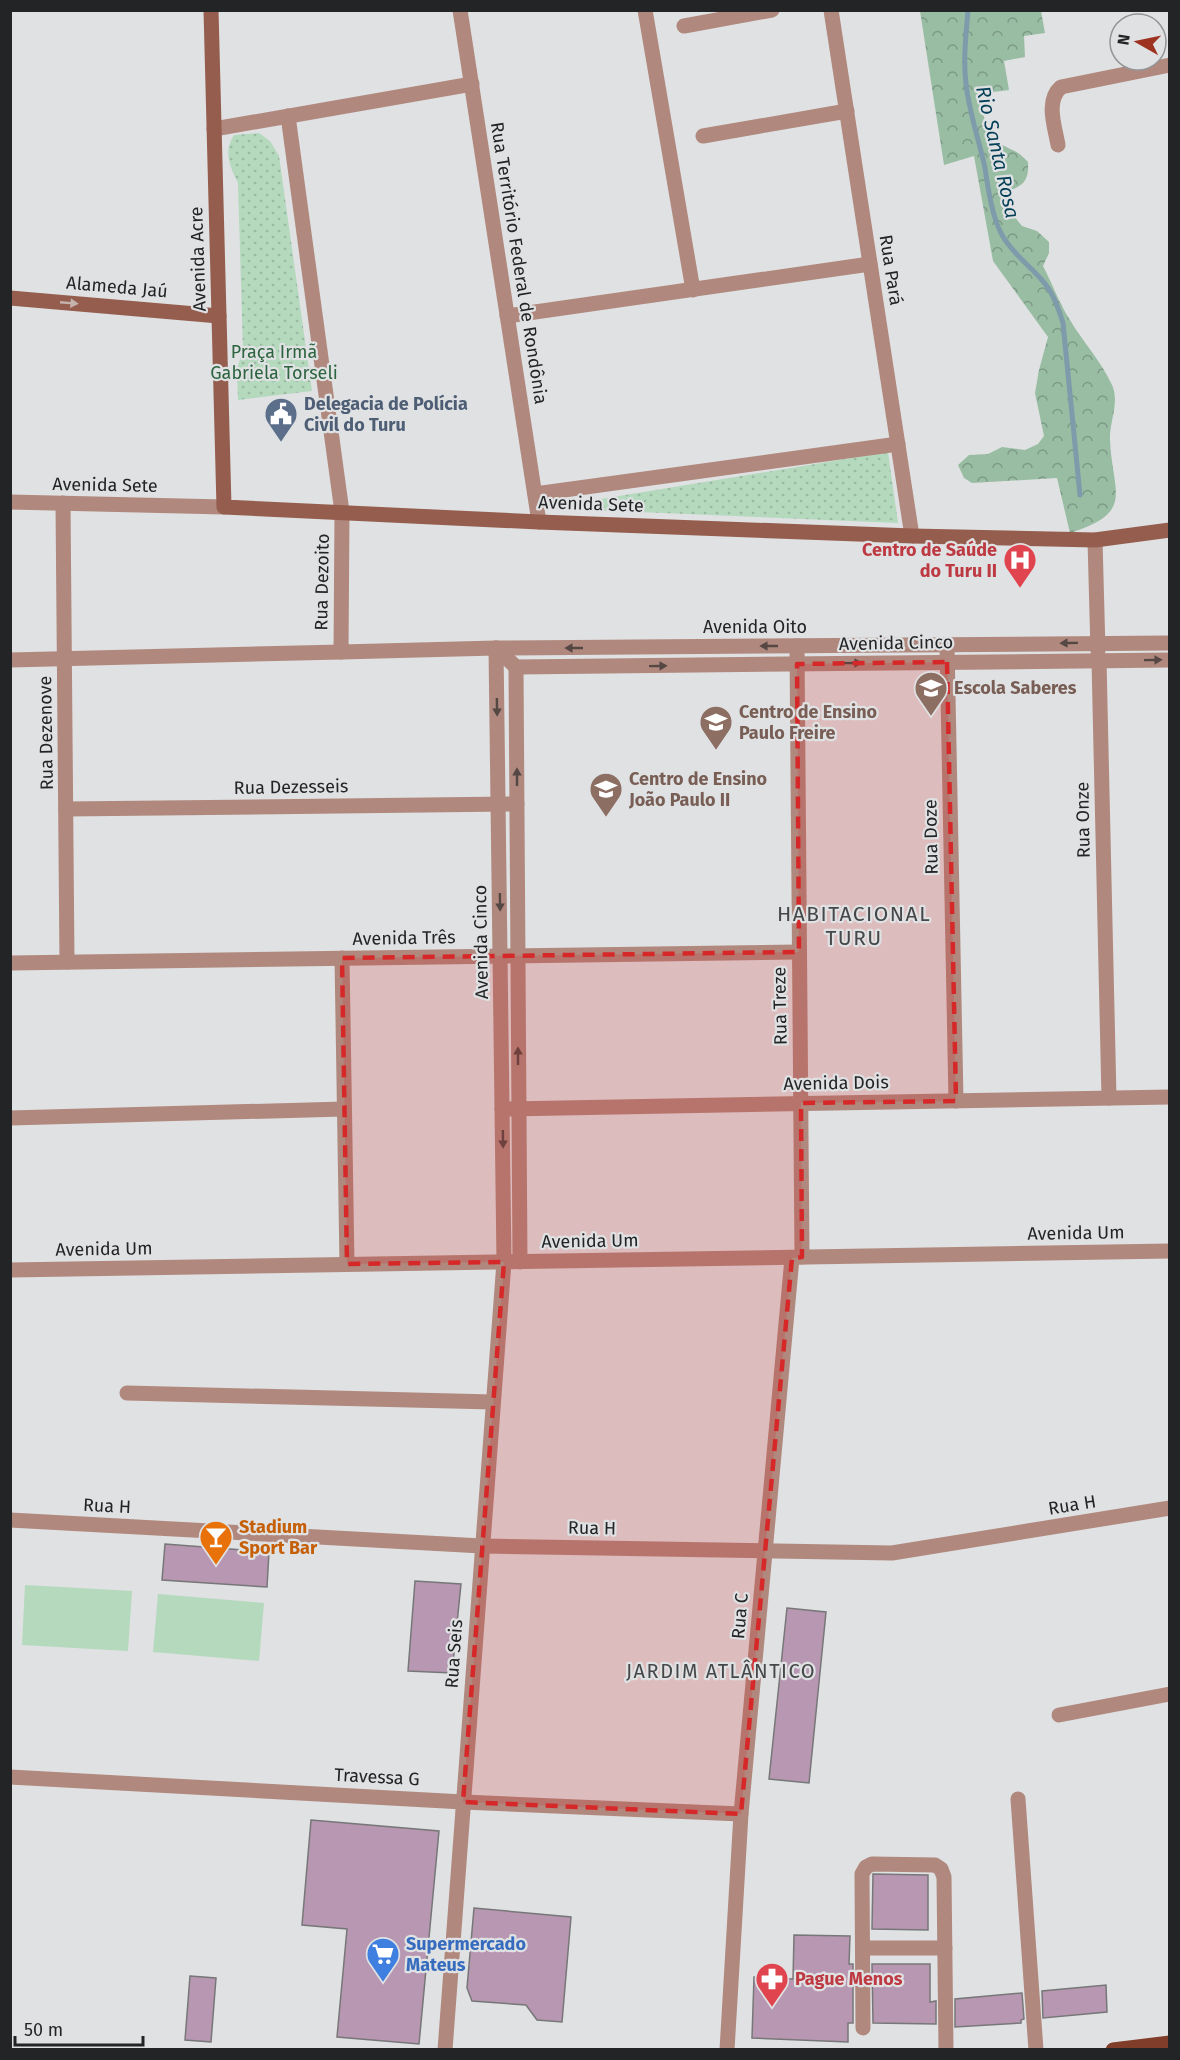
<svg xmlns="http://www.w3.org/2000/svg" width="1180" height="2060" font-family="'Fira Sans',sans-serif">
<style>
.green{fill:url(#green-dots)}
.forest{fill:url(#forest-crowns)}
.pitch{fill:#b4d9bd}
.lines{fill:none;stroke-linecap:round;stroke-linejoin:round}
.stream{stroke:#7d9bab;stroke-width:5}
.building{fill:#b797b2;stroke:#787778;stroke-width:1.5}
.minor{stroke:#b0887d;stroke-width:15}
.tertiary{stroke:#b0887d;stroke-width:15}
.secondary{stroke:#955d4d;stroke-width:15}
.primary{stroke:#803d2a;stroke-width:15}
.oneway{fill:#c5b3ae}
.oneway2{fill:#544744}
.marked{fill:#d62828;fill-opacity:0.2;stroke:#d62828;stroke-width:4.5;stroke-dasharray:12 8;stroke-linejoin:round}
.labels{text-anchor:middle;stroke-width:4.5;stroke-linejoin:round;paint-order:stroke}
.street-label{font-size:18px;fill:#232425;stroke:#dfe1e3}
.park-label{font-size:18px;fill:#2c643f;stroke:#dfe1e3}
.service-label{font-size:18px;font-weight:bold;fill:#4e5e75;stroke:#dfe1e3;text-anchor:start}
.health-label{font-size:18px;font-weight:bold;fill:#be3a42;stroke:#dfe1e3;text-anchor:end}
.education-label{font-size:18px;font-weight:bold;fill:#785e54;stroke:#dfe1e3;text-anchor:start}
.food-label{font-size:18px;font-weight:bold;fill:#c56008;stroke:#dfe1e3;text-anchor:start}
.shop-label{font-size:18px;font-weight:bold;fill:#366cbe;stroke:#dfe1e3;text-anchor:start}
.water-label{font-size:20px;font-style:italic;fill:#054057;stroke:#dfe1e3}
.neighbourhood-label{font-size:20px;letter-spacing:1.5px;fill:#464748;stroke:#dfe1e3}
.quarter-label{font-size:21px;letter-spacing:1.5px;fill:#464748;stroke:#dfe1e3}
</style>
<defs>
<pattern id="green-dots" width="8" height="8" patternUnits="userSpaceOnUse" patternTransform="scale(1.5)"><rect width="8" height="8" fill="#b4d9bd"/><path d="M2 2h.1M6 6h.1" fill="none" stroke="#9abaa2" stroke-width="1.8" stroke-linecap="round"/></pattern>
<pattern id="forest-crowns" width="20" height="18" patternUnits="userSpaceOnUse" patternTransform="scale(1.5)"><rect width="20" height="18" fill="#99bda3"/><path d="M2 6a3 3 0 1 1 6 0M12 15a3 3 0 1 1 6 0" fill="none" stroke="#7c9985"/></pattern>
</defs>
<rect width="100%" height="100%" fill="#dfe1e3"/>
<g class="green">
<path d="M259,133L270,141L279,156L312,391L238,400L237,369L243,350L238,183C230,167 223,151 234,135Z"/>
<polygon points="888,452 898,523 546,508"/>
</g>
<path class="forest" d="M920,11H1041L1045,33L1024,36L1025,57L1004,61L1009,90L977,94C983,110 986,135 1001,144C1014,152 1016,149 1028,162C1029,181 1024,185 1007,192L1013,215L1022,226L1037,231L1049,242V253L1043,266C1052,283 1059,303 1070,320C1083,342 1101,361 1112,385C1120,403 1109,422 1110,440C1112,493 1136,512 1070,533L1057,478L972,483L964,478L958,465L969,455L988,454L1002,447L1025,450L1038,444L1044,436L1035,393L1039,370L1048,337L993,261L974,156L944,165Z"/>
<g class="pitch">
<polygon points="25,1585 132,1591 128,1651 22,1645"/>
<polygon points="158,1594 264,1603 259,1661 153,1652"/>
</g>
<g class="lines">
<path class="stream" d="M968,10C966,35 963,59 966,84C969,112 979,140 985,168C988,188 992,217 1002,235C1012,253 1028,264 1041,279C1053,292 1058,307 1063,323L1080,495"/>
</g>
<g class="building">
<polygon points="165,1544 269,1552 267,1587 162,1580"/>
<polygon points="415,1581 461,1584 452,1673 408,1671"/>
<polygon points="787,1608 826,1612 809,1783 769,1779"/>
<polygon points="311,1820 439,1831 419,2044 337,2037 347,1929 302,1925"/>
<polygon points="873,1874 928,1875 928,1930 872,1929"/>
<polygon points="474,1908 571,1917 562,2022 537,2020 526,2005 472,2001 467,1988"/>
<polygon points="794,1935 850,1936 849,1964 853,1964 853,2023 848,2023 848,2042 752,2038 754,1977 793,1979"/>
<polygon points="872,1964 930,1964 930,2002 936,2001 936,2024 873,2023"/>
<polygon points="190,1976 216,1978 211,2042 185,2040"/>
<polygon points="1106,1985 1107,2012 1043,2018 1042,1991"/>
<polygon points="1022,1993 1024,2019 1021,2020 1021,2023 955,2027 955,1999"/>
</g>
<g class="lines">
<g class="minor">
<polyline points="460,10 539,522"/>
<polyline points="645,10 693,290"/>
<polyline points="831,10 912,536"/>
<polyline points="684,26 772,10"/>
<polyline points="288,116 342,512"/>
<polyline points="214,129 472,84"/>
<polyline points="703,136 847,111"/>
<path d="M1058,145C1055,127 1045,101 1061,87L1170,65"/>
<polyline points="507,316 870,264"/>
<polyline points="535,494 898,444"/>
<polyline points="63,503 67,962"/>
<polyline points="947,645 956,1101"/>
<polyline points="797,646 802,1257"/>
<polyline points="10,660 341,652"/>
<polyline points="1099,661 1109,1098"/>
<polyline points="66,809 517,804"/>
<polyline points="342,958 347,1264"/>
<polyline points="10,963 799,952"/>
<polyline points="502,1109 1170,1097"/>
<polyline points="10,1118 344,1109"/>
<polyline points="127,1393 493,1402"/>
<polyline points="10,1520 482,1546 892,1553 1170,1508"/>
<polyline points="1059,1715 1170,1694"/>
<polyline points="10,1777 463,1802 741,1814"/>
<polyline points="1018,1799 1036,2050"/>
<polyline points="863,1948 945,1948"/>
<polyline points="863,2028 862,1874 866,1867 872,1864 935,1865 941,1869 944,1877 946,2050"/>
</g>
<g class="tertiary">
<polyline points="10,502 224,507"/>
<polyline points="342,512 341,652 496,648 1170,643"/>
<polyline points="1095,540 1098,651"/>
<polyline points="496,648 516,667 1170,660"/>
<polyline points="516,667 520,1262"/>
<polyline points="10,1270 1170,1251"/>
<polyline points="445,2050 504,1262 496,648"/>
<polyline points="727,2050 741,1814 792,1258"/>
</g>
<g class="secondary">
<polyline points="211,10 224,507 539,522 912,536 1095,540 1170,530"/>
<polyline points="10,298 219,316"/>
</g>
<polyline class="primary" points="1113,2050 1170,2043"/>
</g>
<defs><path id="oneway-solid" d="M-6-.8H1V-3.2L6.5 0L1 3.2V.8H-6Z" transform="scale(1.5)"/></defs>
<use class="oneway" href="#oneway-solid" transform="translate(69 303) rotate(5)"/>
<g class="oneway2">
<use href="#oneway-solid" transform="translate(1069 643) rotate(179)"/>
<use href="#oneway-solid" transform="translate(769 646) rotate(180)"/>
<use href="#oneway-solid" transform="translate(574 648) rotate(180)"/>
<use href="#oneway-solid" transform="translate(1153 660) rotate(-1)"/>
<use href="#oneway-solid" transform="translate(853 663) rotate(-1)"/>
<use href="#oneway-solid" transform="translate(658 666) rotate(-1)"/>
<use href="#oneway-solid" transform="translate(497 707) rotate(89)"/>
<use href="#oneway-solid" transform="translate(517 777) rotate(-90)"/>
<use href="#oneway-solid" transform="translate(500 902) rotate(89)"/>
<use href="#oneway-solid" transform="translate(518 1056) rotate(-90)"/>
<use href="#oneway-solid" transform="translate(503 1139) rotate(89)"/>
</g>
<path class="marked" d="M947,662L956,1101L801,1103L802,1257L792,1258L741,1814L463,1802L504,1262L347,1264L342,958L799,952L797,664Z"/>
<defs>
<g id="civic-pin" transform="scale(1.725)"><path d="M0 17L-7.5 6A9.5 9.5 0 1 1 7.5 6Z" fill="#5c6f8a" stroke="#dfe1e3"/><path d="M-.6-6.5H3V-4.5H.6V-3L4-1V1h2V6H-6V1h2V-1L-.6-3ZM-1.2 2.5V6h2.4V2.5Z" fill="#fff"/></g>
<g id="hospital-pin" transform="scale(1.725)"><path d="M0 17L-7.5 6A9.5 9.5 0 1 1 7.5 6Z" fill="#e0444e" stroke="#dfe1e3"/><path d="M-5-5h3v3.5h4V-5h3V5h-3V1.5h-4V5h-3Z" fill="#fff"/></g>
<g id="school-pin" transform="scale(1.725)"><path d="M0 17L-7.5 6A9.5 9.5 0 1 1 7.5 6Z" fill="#8d6e63" stroke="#dfe1e3"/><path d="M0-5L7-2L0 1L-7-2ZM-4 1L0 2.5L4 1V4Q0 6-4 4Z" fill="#fff"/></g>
<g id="bar-pin" transform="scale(1.725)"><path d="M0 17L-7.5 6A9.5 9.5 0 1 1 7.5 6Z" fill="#e8710a" stroke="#dfe1e3"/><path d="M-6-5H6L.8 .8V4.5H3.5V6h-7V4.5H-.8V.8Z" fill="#fff"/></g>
<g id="supermarket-pin" transform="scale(1.725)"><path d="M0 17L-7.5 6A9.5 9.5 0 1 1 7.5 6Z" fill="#3f7fe0" stroke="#dfe1e3"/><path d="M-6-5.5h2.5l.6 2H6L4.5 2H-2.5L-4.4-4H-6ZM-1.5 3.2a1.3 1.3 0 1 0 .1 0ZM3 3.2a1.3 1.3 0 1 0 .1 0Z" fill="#fff"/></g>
<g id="pharmacy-pin" transform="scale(1.725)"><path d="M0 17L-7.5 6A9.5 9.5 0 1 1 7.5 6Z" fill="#e0444e" stroke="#dfe1e3"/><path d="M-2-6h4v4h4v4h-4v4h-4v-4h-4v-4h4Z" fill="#fff"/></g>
</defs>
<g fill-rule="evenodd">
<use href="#civic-pin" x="281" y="414"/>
<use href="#hospital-pin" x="1020" y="560"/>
<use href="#school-pin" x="931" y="688"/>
<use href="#school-pin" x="716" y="722"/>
<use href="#school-pin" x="606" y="789"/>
<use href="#bar-pin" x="216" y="1537"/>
<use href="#supermarket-pin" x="383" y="1954"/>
<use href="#pharmacy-pin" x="772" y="1979"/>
</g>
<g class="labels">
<g class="street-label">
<text transform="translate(198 259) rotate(-92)" y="6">Avenida Acre</text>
<text transform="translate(519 263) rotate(81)" y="6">Rua Território Federal de Rondônia</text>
<text transform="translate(891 270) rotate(81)" y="6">Rua Pará</text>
<text transform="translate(117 287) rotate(5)" y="6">Alameda Jaú</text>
<text transform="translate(105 485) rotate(1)" y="6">Avenida Sete</text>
<text transform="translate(591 504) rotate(2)" y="6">Avenida Sete</text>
<text transform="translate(322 582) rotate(-89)" y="6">Rua Dezoito</text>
<text x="755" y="633">Avenida Oito</text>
<text transform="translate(896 643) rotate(-1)" y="6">Avenida Cinco</text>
<text transform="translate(46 733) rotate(-91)" y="6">Rua Dezenove</text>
<text transform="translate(291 787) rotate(-1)" y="6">Rua Dezesseis</text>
<text transform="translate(1083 820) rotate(-91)" y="6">Rua Onze</text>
<text transform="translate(931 837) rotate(-91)" y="6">Rua Doze</text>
<text transform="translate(404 938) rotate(-1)" y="6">Avenida Três</text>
<text transform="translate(481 942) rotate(-91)" y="6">Avenida Cinco</text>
<text transform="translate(780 1006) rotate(-91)" y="6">Rua Treze</text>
<text transform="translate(836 1083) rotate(-1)" y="6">Avenida Dois</text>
<text transform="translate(1076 1233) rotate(-1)" y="6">Avenida Um</text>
<text transform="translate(590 1241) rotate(-1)" y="6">Avenida Um</text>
<text transform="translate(104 1249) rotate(-1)" y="6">Avenida Um</text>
<text transform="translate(1072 1505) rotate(-9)" y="6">Rua H</text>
<text transform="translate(107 1506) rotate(3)" y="6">Rua H</text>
<text transform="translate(592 1528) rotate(1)" y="6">Rua H</text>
<text transform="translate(740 1616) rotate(-85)" y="6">Rua C</text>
<text transform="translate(454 1654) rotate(-86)" y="6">Rua Seis</text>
<text transform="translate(377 1777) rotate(3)" y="6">Travessa G</text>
</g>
<g class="park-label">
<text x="274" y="358">Praça Irmã<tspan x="274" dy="21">Gabriela Torseli</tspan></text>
</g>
<g class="service-label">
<text x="304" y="410">Delegacia de Polícia<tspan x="304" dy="21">Civil do Turu</tspan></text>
</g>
<g class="health-label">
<text x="997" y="556">Centro de Saúde<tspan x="997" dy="21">do Turu II</tspan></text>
<text x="795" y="1985" text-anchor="start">Pague Menos</text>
</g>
<g class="education-label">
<text x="954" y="694">Escola Saberes</text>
<text x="739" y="718">Centro de Ensino<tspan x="739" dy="21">Paulo Freire</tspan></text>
<text x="629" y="785">Centro de Ensino<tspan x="629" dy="21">João Paulo II</tspan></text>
</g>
<g class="food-label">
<text x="239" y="1533">Stadium<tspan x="239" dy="21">Sport Bar</tspan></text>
</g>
<g class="shop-label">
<text x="406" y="1950">Supermercado<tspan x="406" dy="21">Mateus</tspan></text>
</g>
<g class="water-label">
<text transform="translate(998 152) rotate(77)" y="7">Rio Santa Rosa</text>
</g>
<g class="neighbourhood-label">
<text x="721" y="1678">JARDIM ATLÂNTICO</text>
</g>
<g class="quarter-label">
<text x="854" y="921">HABITACIONAL<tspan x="854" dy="24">TURU</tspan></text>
</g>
</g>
<rect width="1180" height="2060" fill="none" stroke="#232425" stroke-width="24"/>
<g transform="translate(1138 42) rotate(279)"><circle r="28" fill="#dfe1e3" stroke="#949597" stroke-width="1.5"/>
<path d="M0-4.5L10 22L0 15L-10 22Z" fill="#9c321f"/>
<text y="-9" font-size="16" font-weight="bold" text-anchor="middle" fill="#232425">N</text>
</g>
<path d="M15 2036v9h128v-9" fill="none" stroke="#232425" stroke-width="3"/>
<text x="24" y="2036" font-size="18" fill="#232425" stroke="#dfe1e3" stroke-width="4.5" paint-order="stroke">50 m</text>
</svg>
